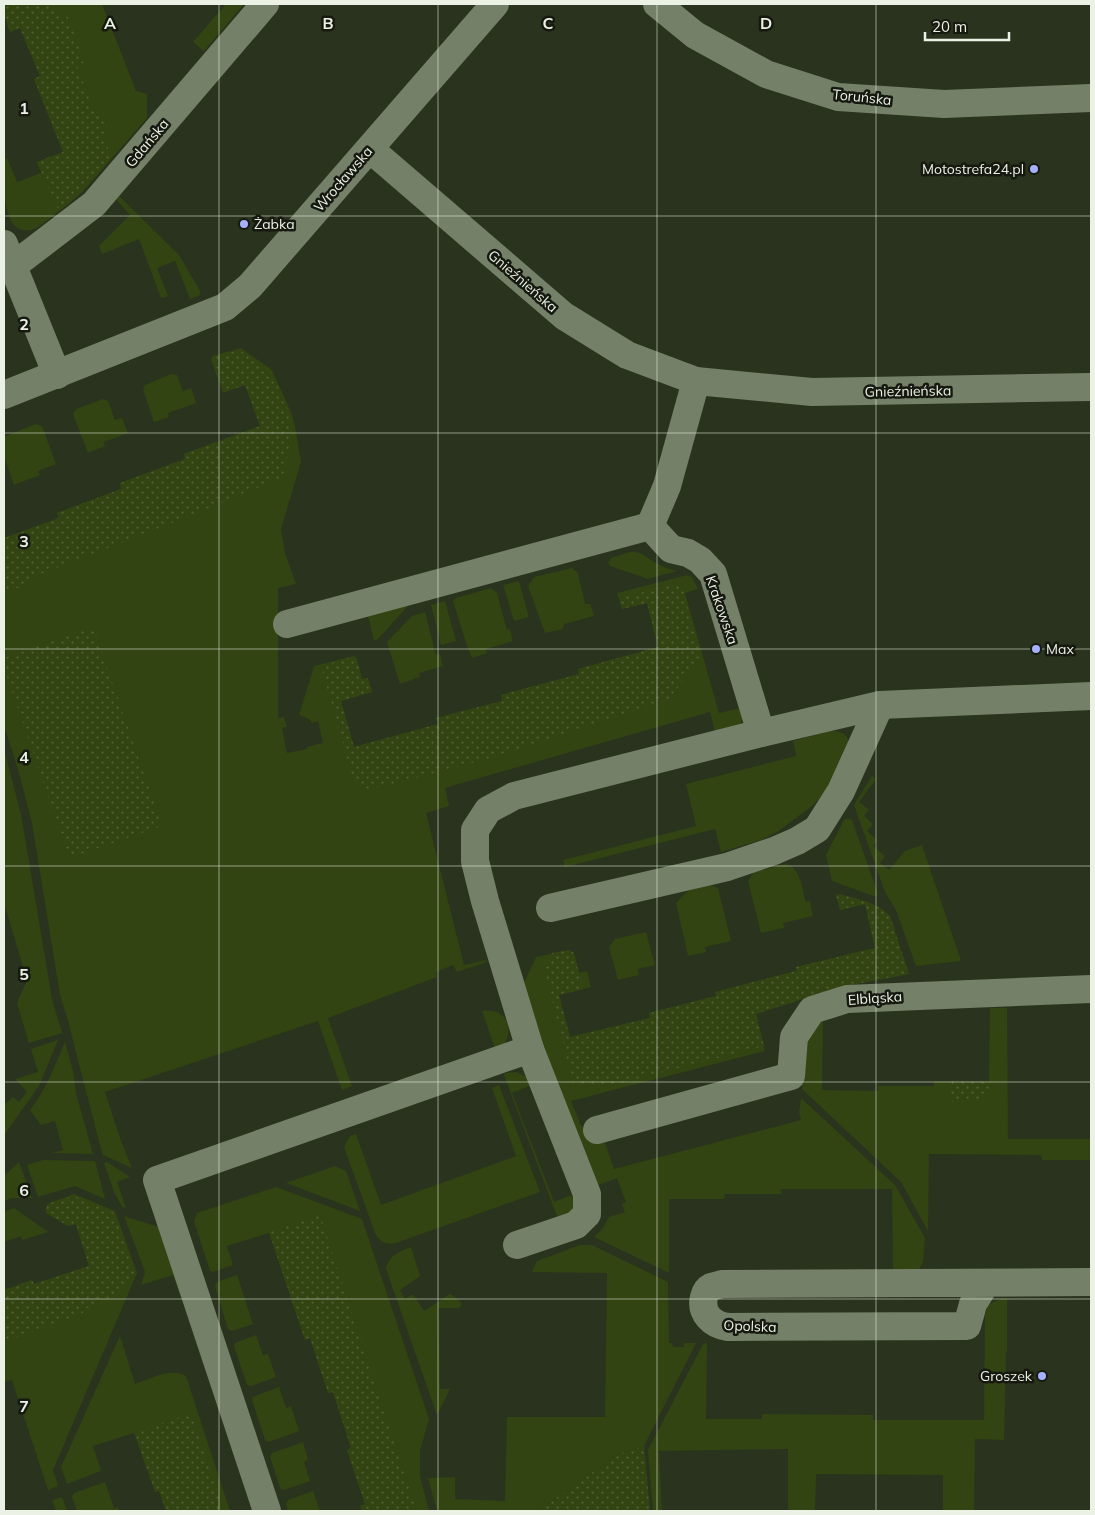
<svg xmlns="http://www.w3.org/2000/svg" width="1095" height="1515" font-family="Mulish,sans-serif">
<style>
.grass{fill:#324412}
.park{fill:url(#park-dots)}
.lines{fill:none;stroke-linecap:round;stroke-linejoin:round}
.minor{stroke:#758068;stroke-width:28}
.grid{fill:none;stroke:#ebf1e4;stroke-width:1;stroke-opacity:0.55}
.poi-dot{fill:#a5b1fc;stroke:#15190f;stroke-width:2}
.labels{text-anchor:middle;stroke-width:5;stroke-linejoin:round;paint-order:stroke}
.street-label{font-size:14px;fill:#ebf1e4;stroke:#15190f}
.poi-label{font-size:14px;fill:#ebf1e4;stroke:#15190f;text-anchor:end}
.grid-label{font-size:16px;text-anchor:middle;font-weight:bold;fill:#ebf1e4;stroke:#15190f;stroke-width:5;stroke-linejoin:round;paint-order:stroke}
</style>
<defs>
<pattern id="park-dots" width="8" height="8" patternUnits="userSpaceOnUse" patternTransform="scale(1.25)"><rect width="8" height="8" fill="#324412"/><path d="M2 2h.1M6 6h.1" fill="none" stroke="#505f34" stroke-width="1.8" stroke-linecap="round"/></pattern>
</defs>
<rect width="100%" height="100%" fill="#2a331d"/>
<g class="grass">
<path d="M4,4H102L136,91L147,94V118L83,191L72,201L37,228C0,243 4,182 4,159L7,158L17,182L41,173L37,162L63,152L34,79L40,76L20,28L10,32L4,15Z"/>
<polygon points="226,4 244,4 204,51 193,42"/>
<polygon points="119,196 179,255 200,291 200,295 190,299 175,261 157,268 168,296 161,298 139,239 102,254 99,246 130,215 116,199"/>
<path d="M241,348L272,370L291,412L295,426L301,462L281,529L285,553L296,584L278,588V718L284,717L287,727L282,728L287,753L307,749V747L323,743L318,721L312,723L309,719L299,715L314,666L354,656L357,659L362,679L368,678L372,692L341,701L354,747L438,724L436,718L502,701L501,695L579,674L578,669L658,647L647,603L622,609L617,593L687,575L692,577L698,589L685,593L719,713L741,708C743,715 743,719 739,726L715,732L710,712L445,788L449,806L426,813L464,965L486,960L487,962L457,972L453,965L436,972L437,977L328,1018L352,1086L342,1090L318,1021L105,1092L121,1141L132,1168L103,1155L98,1138L67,1017L60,995L32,823L19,773L4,725V538L59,518L57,513L121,489L120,483L185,459L184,454L260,426L245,385L223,393L211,360L212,356Z"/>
<polygon points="171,374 177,375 183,391 191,388 196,403 168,413 169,417 154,422 143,389 145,385"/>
<polygon points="103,399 108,401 115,420 122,418 128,433 104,442 105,446 88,453 73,414 76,409"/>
<polygon points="35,424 42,426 56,464 38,471 40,475 14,485 4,456 4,437"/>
<path d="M630,552C639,551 644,555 651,560C659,565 668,569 677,571L648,579L610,566L608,563L611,558Z"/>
<polygon points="572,568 578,573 585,604 590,604 594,616 564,624 563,629 545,633 528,586 534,577"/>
<polygon points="519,581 529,617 514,621 503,585"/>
<polygon points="491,588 497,593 507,630 510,629 513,641 486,649 487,653 472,658 467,646 453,601 456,598"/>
<polygon points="415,598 378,639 374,641 367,611"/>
<polygon points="445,601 456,641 441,645 431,605"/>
<polygon points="425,612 436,655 440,654 443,666 419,673 420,677 400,684 387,642 412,616"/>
<path d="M829,731C844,730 850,736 850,752L821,797L812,806L777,832L761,840L721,852L715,829L565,867L563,860L696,826L686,784L796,756L793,741Z"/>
<polygon points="4,750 21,814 52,999 62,1033 29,1043 17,1003 27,980 4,903"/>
<polygon points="872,776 876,779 859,802 869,810 864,816 873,824 867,831 877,840 873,846 885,856 880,863 889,870 905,851 922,845 961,961 916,966 896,910 885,892 879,875 854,805"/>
<polygon points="847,818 852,820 878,894 876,897 832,881 826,855 844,820"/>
<path d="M785,864C801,867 802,889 806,902L810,901L813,916L783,923L784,928L761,933L748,881L754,872Z"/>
<polygon points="708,884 718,888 731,941 705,947 706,952 688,956 676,903 689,890"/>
<path d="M839,894C856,899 877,902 890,916L909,974L840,987L756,1014L765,1051L571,1101L581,1126L603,1137L614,1169L801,1120L799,1112L801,1098L895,1185L925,1238L923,1262L920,1268L914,1272L896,1271L893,1269L892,1189H781V1194H725L724,1199H669V1273L594,1237L603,1228L609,1217L625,1212L622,1204L626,1202L617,1178L596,1186L579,1145L522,987L536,957L569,950L574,953L579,973L587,971L591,987L559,995L570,1037L650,1018L649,1013L716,996L715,992L796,971V967L875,948L865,904L840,910L836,895Z"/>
<polygon points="646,932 655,965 638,969 639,975 618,980 609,947 615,939"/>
<polygon points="990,1008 1007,1008 1008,1139 1091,1139 1091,1160 1042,1160 1041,1155 929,1154 928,1231 901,1182 802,1089 803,1037 823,1015 822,1090 878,1091 878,1086 934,1086 934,1081 989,1081"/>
<path d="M485,1010C489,1011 493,1011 497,1012C515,1021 510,1043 496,1052L482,1011Z"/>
<polygon points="58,1040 39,1086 4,1135 4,1105 13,1097 19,1102 27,1092 15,1079 38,1072 31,1049"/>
<path d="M65,1042L73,1071L76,1093L93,1154L52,1153L63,1150L55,1121L41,1125L30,1110C46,1090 55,1065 65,1042Z"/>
<polygon points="517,1072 529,1078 532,1085 512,1093 554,1202 574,1194 575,1212 558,1219 504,1075 506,1073"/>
<path d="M499,1085L540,1192L393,1244C384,1244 379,1241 375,1233L344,1147L350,1136L356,1134L381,1205L516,1156L492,1088Z"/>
<polygon points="43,1160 95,1161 105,1199 75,1186 38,1197 27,1165"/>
<polygon points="19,1162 32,1198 12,1198 4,1201 4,1176"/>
<polygon points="107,1162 130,1177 117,1182 126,1208 122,1207 114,1192 104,1163"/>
<polygon points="335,1166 346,1171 360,1211 286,1183"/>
<polygon points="276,1187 362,1219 429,1419 420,1451 420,1476 429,1511 362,1511 360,1506 365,1504 347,1450 351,1448 333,1392 328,1393 310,1338 305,1340 269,1233 227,1246 233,1265 213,1272 210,1271 194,1221 197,1213"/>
<polygon points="74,1194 115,1211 137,1273 53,1470 58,1486 48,1490 12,1380 4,1382 4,1290 32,1280 34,1284 89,1266 76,1224 68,1226 46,1213 47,1205 50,1203"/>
<polygon points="14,1208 48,1232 22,1240 21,1236 4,1242 4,1212"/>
<polygon points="124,1216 162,1228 181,1287 180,1295 173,1275 141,1285 145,1272"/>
<polygon points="580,1245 592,1245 668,1282 669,1343 672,1343 673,1347 684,1347 684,1343 696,1343 644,1446 618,1454 538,1511 437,1511 428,1478 455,1477 455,1499 505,1501 507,1417 605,1417 607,1273 532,1272 534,1267 537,1261"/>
<path d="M411,1247L420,1276L400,1290L405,1299L413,1294L424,1311L450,1294L458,1299L462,1304L459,1308H439L440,1389H450L437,1415L386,1269C389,1255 399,1252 411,1247Z"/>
<polygon points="237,1275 253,1324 232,1331 228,1329 215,1286 217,1282"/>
<polygon points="1001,1299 1007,1299 1007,1351 1006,1352 1004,1440 975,1439 974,1511 943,1511 943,1475 816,1474 815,1511 788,1511 788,1449 659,1451 662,1511 653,1511 648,1450 703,1344 707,1343 706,1419 762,1419 762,1414 873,1415 873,1420 984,1420 985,1315 989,1304"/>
<polygon points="256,1335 263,1355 268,1354 276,1377 251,1386 247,1385 234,1346 235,1343"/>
<path d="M120,1336L135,1384C150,1379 171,1367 186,1376L230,1511H166L159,1491L155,1492L134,1433L93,1446L101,1471L67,1484L61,1467Z"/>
<polygon points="279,1387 286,1408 291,1406 299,1431 269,1442 265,1440 252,1400 253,1397"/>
<polygon points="303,1442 308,1460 304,1462 310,1481 284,1490 280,1488 270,1456 272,1453"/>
<polygon points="105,1482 114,1508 118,1507 119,1511 77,1511 72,1497 74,1493"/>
<polygon points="313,1491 320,1511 288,1511 286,1504 288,1500"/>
<polygon points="62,1497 67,1511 56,1511 52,1500"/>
</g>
<g class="park">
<polygon points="4,4 55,4 61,18 67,15 85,62 77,66 96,115 101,117 107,127 104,135 111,158 83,191 59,211 37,162 63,152 34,79 40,76 20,28 10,32 4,15"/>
<polygon points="239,350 271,371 289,412 292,427 284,477 167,525 43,573 4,596 4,538 59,518 57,513 121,489 120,483 185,459 184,454 260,426 245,385 225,392 214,361 215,357"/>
<polygon points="676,584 681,584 684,589 685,598 701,658 668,700 490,758 397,783 368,789 353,779 321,666 354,656 357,659 362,679 368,678 372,692 341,701 354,747 438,724 436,718 502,701 501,695 579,674 578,669 658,647 647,603 622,609 619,598"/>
<polygon points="93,627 162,826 69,858 4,668 4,658"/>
<path d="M839,894C856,899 877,902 890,916L909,974L840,987L756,1014L764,1046L613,1085L573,1083L544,966L552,953L569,950L574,953L583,989L559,995L570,1037L650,1018L649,1013L716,996L715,992L796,971V967L875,948L865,904L840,910L836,895Z"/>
<path d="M950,1081L989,1082C991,1104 965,1102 950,1102Z"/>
<path d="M74,1196L113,1212L135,1272C119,1291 108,1302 84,1309L83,1313L4,1342V1290L32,1280L34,1284L89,1266L76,1224L68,1226L46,1213L47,1205L50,1203Z"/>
<polygon points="320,1215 409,1488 417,1511 362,1511 360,1506 365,1504 347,1450 351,1448 333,1392 328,1393 310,1338 305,1340 269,1232"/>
<polygon points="191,1413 224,1511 166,1511 159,1491 155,1492 135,1433"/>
<polygon points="644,1446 650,1511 538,1511 618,1454"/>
</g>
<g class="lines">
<g class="minor">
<polyline points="657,4 695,35 766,74 838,97 944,104 1091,98"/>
<polyline points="370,149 564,316 627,355 696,381 812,392 1091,387"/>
<polyline points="4,244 57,375"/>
<polyline points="13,266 94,204 265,4"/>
<polyline points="4,395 225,307 250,286 495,4"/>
<polyline points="650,526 671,549 688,553 700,560 713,574 761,733 880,705 1091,696"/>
<polyline points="650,526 667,486 696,381"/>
<polyline points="287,624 650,526"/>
<polyline points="550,908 727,867 774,851 797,841 817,829 841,791 880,705"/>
<polyline points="597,1130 791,1076 794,1037 812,1010 847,999 1091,989"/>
<polyline points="517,1245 576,1225 587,1214 587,1194 530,1049 485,901 475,861 475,830 488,810 514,796 761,733"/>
<path d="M986,1283L973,1304L967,1326L728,1327C712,1325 700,1313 704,1297C705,1293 707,1289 711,1287C714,1286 719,1285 722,1284L1091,1282"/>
<polyline points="267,1511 157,1180 530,1049"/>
</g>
</g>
<path class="grid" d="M219,4V1511M438,4V1511M657,4V1511M876,4V1511M4,216H1091M4,433H1091M4,649H1091M4,866H1091M4,1082H1091M4,1299H1091"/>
<g class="poi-dot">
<circle cx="1034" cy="169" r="5"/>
<circle cx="244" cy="224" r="5"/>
<circle cx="1036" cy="649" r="5"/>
<circle cx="1042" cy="1376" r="5"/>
</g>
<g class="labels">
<g class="street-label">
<text transform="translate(862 97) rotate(6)" y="5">Toruńska</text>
<text transform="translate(147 143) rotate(-50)" y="5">Gdańska</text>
<text transform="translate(343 179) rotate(-49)" y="5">Wrocławska</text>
<text transform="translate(523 281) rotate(41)" y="5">Gnieźnieńska</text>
<text transform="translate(908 391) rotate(-1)" y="5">Gnieźnieńska</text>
<text transform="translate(722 610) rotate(71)" y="5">Krakowska</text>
<text transform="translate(875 998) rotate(-4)" y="5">Elbląska</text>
<text transform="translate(750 1326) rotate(2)" y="5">Opolska</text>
</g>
<g class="poi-label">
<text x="1024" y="174">Motostrefa24.pl</text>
<text x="254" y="229" text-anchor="start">Żabka</text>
<text x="1046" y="654" text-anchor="start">Max</text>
<text x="1032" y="1381">Groszek</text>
</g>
</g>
<g class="grid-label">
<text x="110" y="29">A</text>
<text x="328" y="29">B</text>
<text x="548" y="29">C</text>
<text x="766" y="29">D</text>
<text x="24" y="114">1</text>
<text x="24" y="330">2</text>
<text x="24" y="547">3</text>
<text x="24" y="763">4</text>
<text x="24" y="980">5</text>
<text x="24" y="1196">6</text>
<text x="24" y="1412">7</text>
</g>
<rect width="1095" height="1515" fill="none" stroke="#ebf1e4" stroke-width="10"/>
<path d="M925 32v8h84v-8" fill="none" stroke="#ebf1e4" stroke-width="2.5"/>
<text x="932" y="32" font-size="15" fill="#ebf1e4" stroke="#15190f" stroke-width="4" paint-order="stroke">20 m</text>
</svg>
